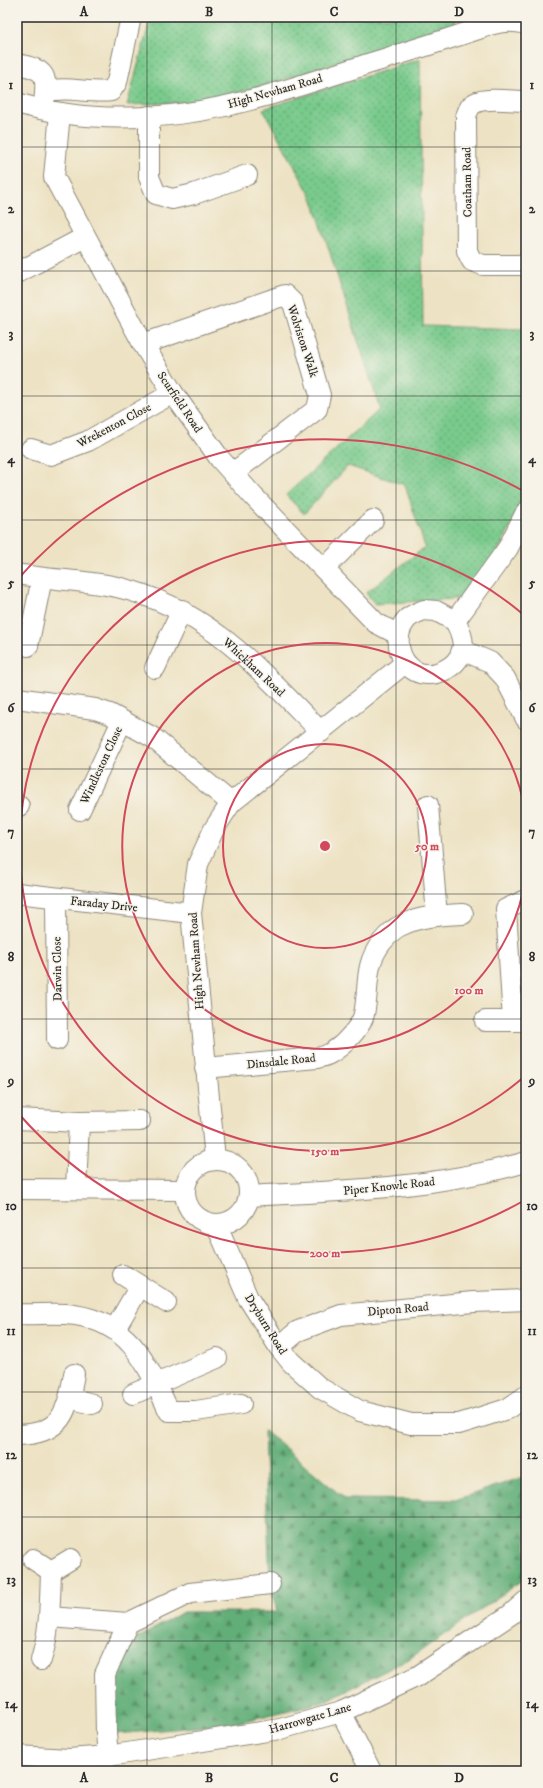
<svg xmlns="http://www.w3.org/2000/svg" width="543" height="1788" font-family="'IM FELL DW Pica',serif">
<style>
.forest{fill:url(#forest-firs);stroke:#466c52}
.park{fill:url(#park-dots);stroke:#527a5c}
.lines{fill:none;stroke-linecap:round;stroke-linejoin:round}
.minor-casing{stroke:#8c8677;stroke-width:22}
.minor{stroke:#fff;stroke-width:20}
.grid{fill:none;stroke:#2b2b2b;stroke-width:1;stroke-opacity:0.55}
.ring{fill:none;stroke:#d1495b;stroke-width:2}
.labels{text-anchor:middle;stroke-width:3;stroke-linejoin:round;paint-order:stroke}
.street-label{font-size:12px;fill:#2b2b2b;stroke:#f7f3e8}
.centre{fill:#d1495b;stroke:#f7f3e8;stroke-width:2}
.ring-label{font-size:12px;text-anchor:middle;font-weight:bold;fill:#d1495b;stroke:#f7f3e8;stroke-width:3;stroke-linejoin:round;paint-order:stroke}
.neatline{fill:none;stroke:#2b2b2b;stroke-width:1.5}
.grid-label{font-size:13px;text-anchor:middle;font-weight:bold;fill:#2b2b2b}
</style>
<defs>
<pattern id="forest-firs" width="22" height="20" patternUnits="userSpaceOnUse"><rect width="22" height="20" fill="#62ae78"/><path d="M5 1l3.5 6h-7zM16 11l3.5 6h-7z" fill="#518e63"/></pattern>
<pattern id="park-dots" width="8" height="8" patternUnits="userSpaceOnUse"><rect width="8" height="8" fill="#79ca8c"/><path d="M2 2h.1M6 6h.1" fill="none" stroke="#63a473" stroke-width="1.8" stroke-linecap="round"/></pattern>
</defs>
<rect width="100%" height="100%" fill="#f7f3e8"/>
<filter id="ink" filterUnits="userSpaceOnUse"><feTurbulence type="fractalNoise" baseFrequency=".025" numOctaves="2"/><feDisplacementMap in="SourceGraphic" scale="8" xChannelSelector="R" yChannelSelector="G"/><feConvolveMatrix kernelMatrix="1 2 1 2 8 2 1 2 1" color-interpolation-filters="sRGB"/></filter>
<filter id="wash" filterUnits="userSpaceOnUse"><feTurbulence type="fractalNoise" baseFrequency=".012" numOctaves="4" result="noise"/><feDisplacementMap in="SourceGraphic" scale="16" xChannelSelector="R" yChannelSelector="G"/><feGaussianBlur stdDeviation="0.9" result="paint"/><feColorMatrix in="noise" values="0 0 0 0 0 0 0 0 0 0 0 0 0 0 0 0 0 1.4 0 .05"/><feComposite in="paint" operator="in"/></filter>
<g filter="url(#wash)">
<rect width="100%" height="100%" fill="#ede2c3"/>
<polygon class="forest" points="264,1430 345,1499 455,1500 526,1476 526,1578 409,1659 323,1702 232,1724 115,1734 114,1676 129,1643 183,1612 277,1612 270,1584"/>
<g class="park">
<polygon points="151,17 453,17 456,25 257,88 194,102 127,105"/>
<polygon points="420,59 423,326 526,329 526,497 496,555 467,598 375,604 366,593 425,547 405,485 348,466 304,514 286,495 380,409 313,200 263,109"/>
</g>
</g>
<g filter="url(#ink)">
<g class="lines">
<g class="minor-casing">
<g id="minor">
<path d="M17,64C48,70 47,75 44,104"/>
<path d="M46,92C64,85 90,94 111,91L117,82L131,17"/>
<path d="M526,101C514,101 485,97 475,103C470,105 468,111 466,116L467,251L472,261L483,265H526"/>
<path d="M17,103C97,127 186,119 265,96C294,88 323,78 352,69C399,54 447,40 493,24C505,21 515,21 526,24"/>
<polyline points="60,113 54,177 143,344 173,393 220,459 254,497 376,623 399,635"/>
<polyline points="149,116 149,177 156,194 172,199 194,194 247,175"/>
<polyline points="17,273 85,237"/>
<polyline points="143,344 285,295 293,303 320,395 317,409 233,473"/>
<polyline points="31,449 51,455 88,441 173,393"/>
<polyline points="324,569 373,520"/>
<path d="M17,574C50,580 85,580 117,587C207,608 259,669 321,732"/>
<path d="M424,610L436,611L455,621C459,629 465,640 462,650C458,668 432,680 415,671C398,661 393,636 406,620C410,615 419,612 424,610Z"/>
<polyline points="455,621 508,548 526,512"/>
<polyline points="28,646 42,578"/>
<polyline points="462,650 490,662 505,678 526,719"/>
<polyline points="155,668 182,610"/>
<polyline points="17,698 95,709 110,714 152,737 231,803"/>
<polyline points="428,805 437,916"/>
<polyline points="17,806 19,806"/>
<polyline points="80,810 122,721"/>
<polyline points="17,893 191,913"/>
<polyline points="56,898 57,1040"/>
<polyline points="485,1021 525,1021"/>
<polyline points="513,1021 506,909 526,900"/>
<path d="M205,1068L317,1058C330,1055 333,1052 343,1044C351,1036 362,1025 364,1014C370,987 363,966 382,942C387,936 393,929 400,926C420,916 442,915 463,914"/>
<polyline points="17,1119 79,1122 140,1121"/>
<polyline points="215,1159 191,913 198,864 214,829 231,803 405,663"/>
<circle cx="217" cy="1192" r="32"/>
<polyline points="17,1189 184,1190"/>
<polyline points="76,1189 79,1122"/>
<path d="M249,1196C343,1191 436,1188 526,1162"/>
<polyline points="216,1224 248,1298 279,1347 291,1362 320,1388 360,1411 411,1424 459,1424 507,1409 526,1396"/>
<polyline points="123,1275 166,1302"/>
<path d="M17,1314C36,1315 57,1312 75,1315C132,1324 147,1365 169,1411H196L241,1404"/>
<polyline points="115,1329 140,1286"/>
<polyline points="279,1347 298,1331 341,1315 473,1302 526,1300"/>
<polyline points="133,1394 217,1358"/>
<polyline points="70,1398 92,1404"/>
<path d="M17,1435C62,1434 67,1413 74,1374"/>
<polyline points="33,1559 51,1571"/>
<polyline points="49,1617 128,1623"/>
<path d="M41,1660C50,1632 50,1601 51,1571L71,1559"/>
<polyline points="341,1712 371,1771"/>
<polyline points="17,1756 69,1759 108,1756 280,1729 341,1712 418,1676 510,1615 526,1601"/>
<polyline points="108,1756 106,1733 105,1674 128,1623 190,1593 270,1584"/>
</g>
</g>
<use href="#minor" class="minor"/>
</g>
</g>
<path class="grid" d="M147,17V1771M272,17V1771M396,17V1771M17,147H526M17,271H526M17,396H526M17,520H526M17,645H526M17,769H526M17,894H526M17,1019H526M17,1143H526M17,1268H526M17,1392H526M17,1517H526M17,1641H526"/>
<g class="ring">
<circle cx="325" cy="846" r="102"/>
<path d="M526 876A203 203 0 1 1 526 816"/>
<path d="M525 1076A305 305 0 1 1 525 616"/>
<path d="M525 1200A407 407 0 0 1 18 1113M18 579A407 407 0 0 1 525 492"/>
</g>
<g class="labels">
<g class="street-label">
<text transform="translate(275 91) rotate(-16)" y="4">High Newham Road</text>
<text transform="translate(467 182) rotate(-91)" y="4">Coatham Road</text>
<text transform="translate(303 341) rotate(72)" y="4">Wolviston Walk</text>
<text transform="translate(180 402) rotate(56)" y="4">Scurfield Road</text>
<text transform="translate(114 425) rotate(-28)" y="4">Wrekenton Close</text>
<text transform="translate(254 667) rotate(43)" y="4">Whickham Road</text>
<text transform="translate(101 765) rotate(-65)" y="4">Windleston Close</text>
<text transform="translate(104 904) rotate(6)" y="4">Faraday Drive</text>
<text transform="translate(196 961) rotate(-94)" y="4">High Newham Road</text>
<text transform="translate(57 969) rotate(-91)" y="4">Darwin Close</text>
<text transform="translate(281 1061) rotate(-6)" y="4">Dinsdale Road</text>
<text transform="translate(389 1186) rotate(-6)" y="4">Piper Knowle Road</text>
<text transform="translate(398 1309) rotate(-5)" y="4">Dipton Road</text>
<text transform="translate(266 1324) rotate(58)" y="4">Dryburn Road</text>
<text transform="translate(310 1718) rotate(-16)" y="4">Harrowgate Lane</text>
</g>
</g>
<circle cx="325" cy="846" r="6" class="centre"/>
<g class="ring-label">
<text x="427" y="850">50 m</text>
<text x="469" y="994">100 m</text>
<text x="325" y="1155">150 m</text>
<text x="325" y="1257">200 m</text>
</g>
<rect width="543" height="1788" fill="none" stroke="#f7f3e8" stroke-width="44"/>
<rect x="22" y="22" width="499" height="1744" class="neatline"/>
<g class="grid-label">
<text x="84" y="16">A</text>
<text x="209" y="16">B</text>
<text x="334" y="16">C</text>
<text x="459" y="16">D</text>
<text x="11" y="89">1</text>
<text x="532" y="89">1</text>
<text x="11" y="213">2</text>
<text x="532" y="213">2</text>
<text x="11" y="338">3</text>
<text x="532" y="338">3</text>
<text x="11" y="463">4</text>
<text x="532" y="463">4</text>
<text x="11" y="587">5</text>
<text x="532" y="587">5</text>
<text x="11" y="712">6</text>
<text x="532" y="712">6</text>
<text x="11" y="836">7</text>
<text x="532" y="836">7</text>
<text x="11" y="961">8</text>
<text x="532" y="961">8</text>
<text x="11" y="1085">9</text>
<text x="532" y="1085">9</text>
<text x="11" y="1210">10</text>
<text x="532" y="1210">10</text>
<text x="11" y="1335">11</text>
<text x="532" y="1335">11</text>
<text x="11" y="1459">12</text>
<text x="532" y="1459">12</text>
<text x="11" y="1584">13</text>
<text x="532" y="1584">13</text>
<text x="11" y="1708">14</text>
<text x="532" y="1708">14</text>
<text x="84" y="1782">A</text>
<text x="209" y="1782">B</text>
<text x="334" y="1782">C</text>
<text x="459" y="1782">D</text>
</g>
</svg>
